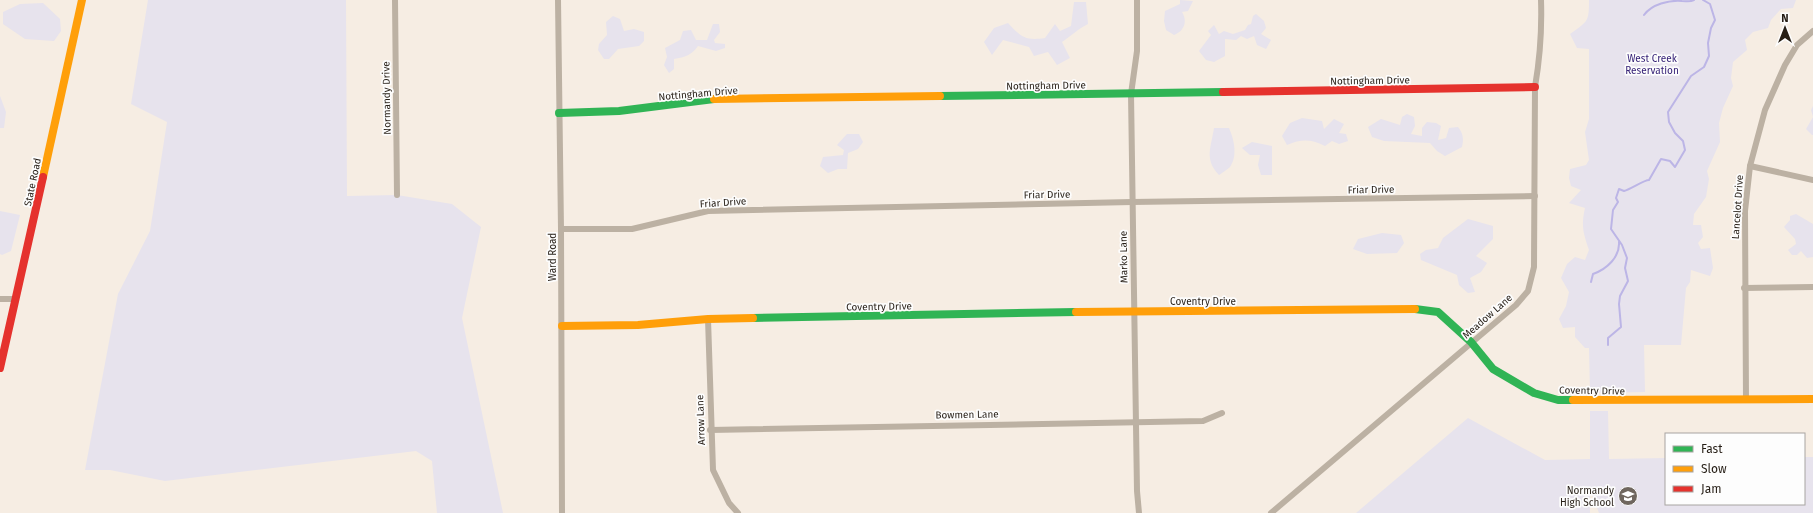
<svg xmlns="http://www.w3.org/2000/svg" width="1813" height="513" font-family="'Fira Sans',sans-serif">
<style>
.green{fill:#e7e3ed}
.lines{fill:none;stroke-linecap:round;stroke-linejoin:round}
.stream{stroke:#bcb5e6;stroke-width:2}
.street{stroke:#bcb1a3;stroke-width:6}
.fast{stroke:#30b455;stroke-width:8}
.slow{stroke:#ff9f0a;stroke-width:8}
.jam{stroke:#e5322d;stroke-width:8}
.labels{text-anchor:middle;stroke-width:3.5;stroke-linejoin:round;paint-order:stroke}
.park-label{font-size:10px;fill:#362277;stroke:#fdfdfd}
.street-label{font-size:10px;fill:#261e16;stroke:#fdfdfd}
.poi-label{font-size:10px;fill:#261e16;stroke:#fdfdfd;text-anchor:end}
</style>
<rect width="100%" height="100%" fill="#f6ede3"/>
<g class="green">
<polygon points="148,0 346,0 347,196 397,195 452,204 481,227 462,318 503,513 437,513 432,461 416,451 165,481 110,470 85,470 118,294 150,231 167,122 131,104"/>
<path d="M1180,0L1193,1L1188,11L1182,12C1188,22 1184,31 1174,35L1166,30L1164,21L1165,11L1180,4Z"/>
<path d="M1589,0H1796L1793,8L1781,9L1771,20L1768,28L1753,32L1745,40L1747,50L1733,62L1731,78L1733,86L1723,108L1719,123L1720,142L1707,171L1709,179L1706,197L1694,214L1693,225H1701L1703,237L1698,243L1701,249L1710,248L1713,268L1710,276L1691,270L1690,282L1686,288L1681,345H1644L1645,392L1590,393L1589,348H1585L1575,337V327L1563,328L1559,319L1566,306L1569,292L1561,278L1567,264L1575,257L1585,260L1589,250C1583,232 1581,226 1585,208L1569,203L1581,190L1571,186L1569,178L1570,169L1586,165L1589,160L1585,132L1589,119V49L1577,48L1570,34C1588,21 1589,22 1589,0Z"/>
<path d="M1074,2H1086L1088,24C1078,29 1071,36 1062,42L1070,58L1057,65L1048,52L1034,56L1029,47L1003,40L992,55L984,42L994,28L1008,23C1021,37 1025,41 1045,38L1055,24L1060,31L1071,26Z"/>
<polygon points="43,3 60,19 61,31 54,41 25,39 3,24 3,12 20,4"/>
<polygon points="1256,14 1264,21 1266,28 1261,34 1271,40 1266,49 1257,45 1254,36 1247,39 1241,36 1236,40 1225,39 1225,56 1214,62 1206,60 1199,51 1211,35 1208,31 1214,25 1219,34 1224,31 1233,34 1245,30 1248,25 1251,24 1253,16"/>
<polygon points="613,16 620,19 624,31 634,29 644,32 644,41 639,46 618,49 609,59 604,59 598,50 599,44 607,35 606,22"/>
<path d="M713,24H719L720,32L714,40L715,43L725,44V48L716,51L698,46C692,55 685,57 674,59V69L669,73L664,65L667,57L665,48L680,40L683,31L691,30L696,40H707Z"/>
<polygon points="0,96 6,112 4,128 0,128"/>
<polygon points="1813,106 1813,135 1812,135 1806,129 1813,117 1811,110"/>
<path d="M1407,114L1414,117L1415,126L1411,134L1422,136V128L1427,122L1436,123L1441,126L1438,140L1446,138L1449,128L1458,127C1463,133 1464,139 1462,147L1445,156L1437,151L1430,143L1384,141L1372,137L1368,127L1381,119L1400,125L1402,117Z"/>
<path d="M1302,118L1322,121L1324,129L1334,119L1344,124L1339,133L1346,134L1348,141L1339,144L1332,141L1325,146C1310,139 1302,139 1287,145L1282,136L1290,123Z"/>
<path d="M1214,128H1229C1234,139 1238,156 1230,167C1227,170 1223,172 1219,175C1204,159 1211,148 1214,128Z"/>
<polygon points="847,134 859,134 863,142 858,149 848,153 847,169 838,169 828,173 820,166 823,157 843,155 844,150 837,145"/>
<polygon points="1252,142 1272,146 1272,175 1261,175 1258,165 1260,155 1250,155 1242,148"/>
<polygon points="0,211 20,215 11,251 2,255 0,254"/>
<polygon points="1796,214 1813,224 1813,257 1807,258 1801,251 1797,255 1792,255 1788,250 1796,244 1795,239 1784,227 1790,220 1790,216"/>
<polygon points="1468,219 1493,226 1493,239 1476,256 1487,263 1481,272 1470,278 1475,292 1468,293 1459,285 1457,275 1421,260 1420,254 1426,250 1438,248 1443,238"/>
<polygon points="1382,233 1401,235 1404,243 1397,253 1367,254 1353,249 1358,239"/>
<polygon points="1590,411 1608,411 1609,459 1666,458 1666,504 1804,504 1804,457 1813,457 1813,513 1599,513 1590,489 1590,513 1356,513 1468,418 1545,460 1590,459"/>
</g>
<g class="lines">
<g class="stream">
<path d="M1644,15C1652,4 1669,0 1682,1C1687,1 1690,2 1694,0"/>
<path d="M1591,282L1593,274C1607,269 1620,257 1619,242"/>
<path d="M1608,345V338L1621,327L1619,304L1620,296L1628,281L1625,268L1627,258L1622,245L1611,229L1613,210L1618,202L1616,198L1619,189L1624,191C1631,189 1644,180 1649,180L1661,159L1670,161L1675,167L1685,150L1683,141L1675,133L1669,122L1668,112L1691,76L1704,67L1709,56L1708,43L1711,28L1715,20L1710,4L1703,0"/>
</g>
<g class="street">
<polyline points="395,0 397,195"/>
<polyline points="558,0 561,229 562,513"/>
<polyline points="1137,0 1137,51 1131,94 1137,491 1139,513"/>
<polyline points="1750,166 1813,180"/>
<polyline points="561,229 632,229 708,211 1132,202 1535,196"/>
<polyline points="1744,288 1813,287"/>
<polyline points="0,299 15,299"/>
<polyline points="708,319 713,470 729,503 738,513"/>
<polyline points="1746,400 1745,211 1750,166 1765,110 1785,65 1797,45 1813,31"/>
<polyline points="710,430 1203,421 1222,413"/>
<path d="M1271,513L1516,305L1528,291L1534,267L1535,87C1540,58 1542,30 1541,0"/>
</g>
<g class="fast">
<polyline points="940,96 1223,92"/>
<polyline points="559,113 619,111 714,99"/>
<polyline points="1415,309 1438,312 1471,342 1493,369 1534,393 1558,400 1573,400"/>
<polyline points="753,318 1076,312"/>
</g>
<g class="slow">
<polyline points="714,99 940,96"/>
<polyline points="43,177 82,0"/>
<polyline points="1076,312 1415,309"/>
<polyline points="562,326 638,325 708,319 753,318"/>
<polyline points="1573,400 1813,399"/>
</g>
<g class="jam">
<polyline points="1223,92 1535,87"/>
<polyline points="0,368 43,177"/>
</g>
</g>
<defs>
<g id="school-disc" transform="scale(1)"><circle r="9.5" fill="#6f665e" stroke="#fdfdfd"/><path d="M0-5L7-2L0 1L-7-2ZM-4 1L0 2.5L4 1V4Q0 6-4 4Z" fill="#fff"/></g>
</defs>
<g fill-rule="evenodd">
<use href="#school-disc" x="1628" y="496"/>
</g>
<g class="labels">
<g class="park-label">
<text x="1652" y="62">West Creek<tspan x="1652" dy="12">Reservation</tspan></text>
</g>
<g class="street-label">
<text transform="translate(1370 80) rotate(-1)" y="4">Nottingham Drive</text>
<text transform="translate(1046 85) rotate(-1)" y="4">Nottingham Drive</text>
<text transform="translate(698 93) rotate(-5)" y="4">Nottingham Drive</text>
<text transform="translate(386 98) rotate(-91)" y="4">Normandy Drive</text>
<text transform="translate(32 182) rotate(-78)" y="4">State Road</text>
<text transform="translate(1371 189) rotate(-1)" y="4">Friar Drive</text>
<text transform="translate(1047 194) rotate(-1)" y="4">Friar Drive</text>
<text transform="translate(723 202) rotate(-4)" y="4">Friar Drive</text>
<text transform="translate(1737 207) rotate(-86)" y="4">Lancelot Drive</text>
<text transform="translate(552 257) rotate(-90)" y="4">Ward Road</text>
<text transform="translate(1123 257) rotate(-91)" y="4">Marko Lane</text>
<text x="1203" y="305">Coventry Drive</text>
<text transform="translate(879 306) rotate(-1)" y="4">Coventry Drive</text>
<text transform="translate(1487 316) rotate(-41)" y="4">Meadow Lane</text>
<text transform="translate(1592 390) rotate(1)" y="4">Coventry Drive</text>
<text transform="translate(967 414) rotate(-1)" y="4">Bowmen Lane</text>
<text transform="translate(700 420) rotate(-92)" y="4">Arrow Lane</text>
</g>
<g class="poi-label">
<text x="1614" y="494">Normandy<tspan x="1614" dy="12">High School</tspan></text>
</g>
</g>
<rect x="1665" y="433" width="140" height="72" fill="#fdfdfd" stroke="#a7a4a1"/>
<rect x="1673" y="446" width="20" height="6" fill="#30b455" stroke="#a7a4a1"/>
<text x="1701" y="453" font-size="12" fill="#261e16">Fast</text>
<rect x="1673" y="466" width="20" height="6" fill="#ff9f0a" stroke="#a7a4a1"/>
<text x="1701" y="473" font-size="12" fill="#261e16">Slow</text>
<rect x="1673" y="486" width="20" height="6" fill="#e5322d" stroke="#a7a4a1"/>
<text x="1701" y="493" font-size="12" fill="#261e16">Jam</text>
<g transform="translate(1785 28)" stroke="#fdfdfd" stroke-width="3" paint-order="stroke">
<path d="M0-3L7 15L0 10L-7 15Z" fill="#261e16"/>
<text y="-6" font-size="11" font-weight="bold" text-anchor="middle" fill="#261e16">N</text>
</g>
</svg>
